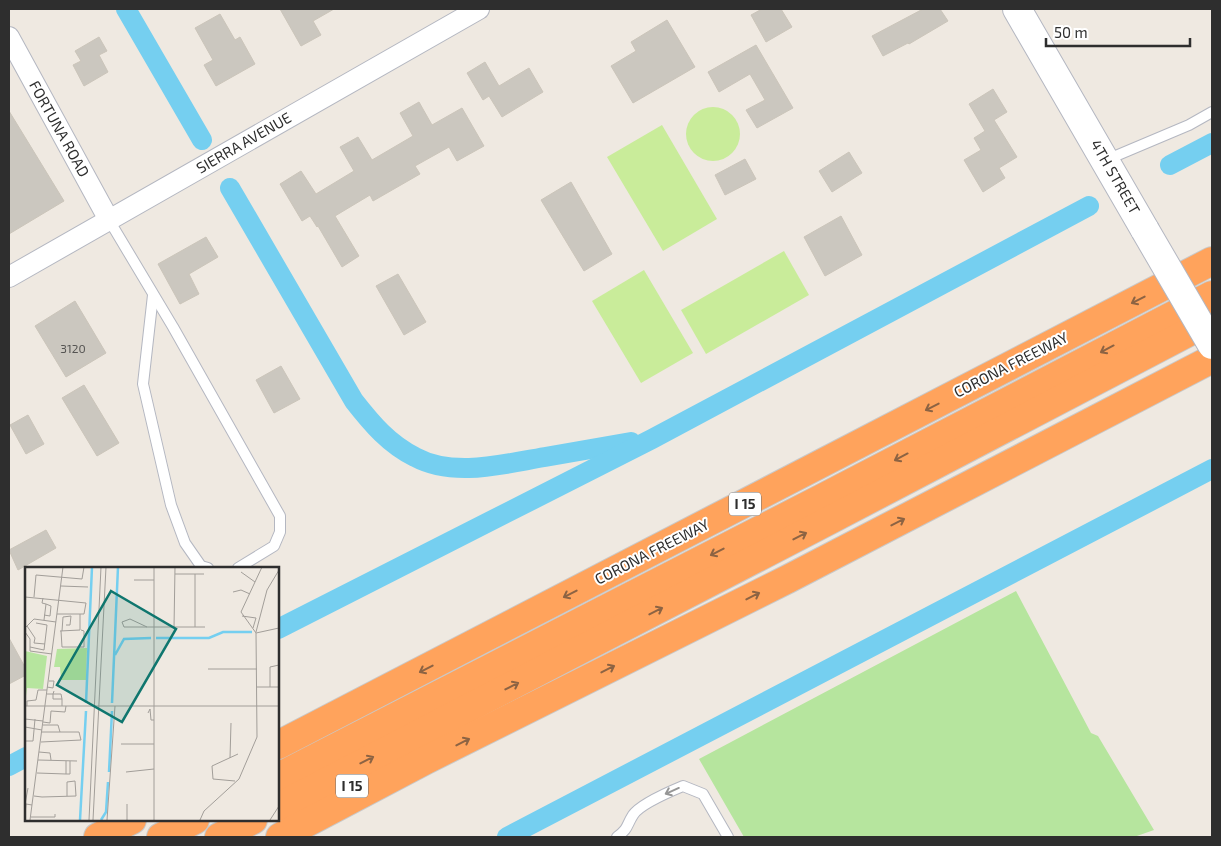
<svg xmlns="http://www.w3.org/2000/svg" width="1221" height="846" font-family="'Exo 2',sans-serif">
<style>
.green{fill:#b6e59e}
.pitch{fill:#c9ec9a}
.lines{fill:none;stroke-linecap:round;stroke-linejoin:round}
.canal{stroke:#75cff0;stroke-width:20}
.building{fill:#cbc7bf;stroke:#cbc5ba}
.lane-casing{stroke:#b4b7c1;stroke-width:12}
.street-casing{stroke:#b4b7c1;stroke-width:22}
.secondary-casing{stroke:#b4b7c1;stroke-width:30}
.highway-casing{stroke:#c9c9c9;stroke-width:30}
.lane{stroke:#fff;stroke-width:10}
.street{stroke:#fff;stroke-width:20}
.secondary{stroke:#fff;stroke-width:28}
.highway{stroke:#ffa35c;stroke-width:28}
.secondary-bridge-casing{stroke:#b4b7c1;stroke-width:30;stroke-linecap:butt}
.secondary-bridge{stroke:#fff;stroke-width:28}
.oneway{stroke:#8c6343}
.oneway2{stroke:#969696}
.labels{text-anchor:middle;stroke-width:4;stroke-linejoin:round;paint-order:stroke}
.number-label{font-size:12px;fill:#555452}
.shield{fill:#fff;stroke:#6d6d6d;stroke-width:1}
.shield-label{font-size:14px;font-weight:bold;fill:#2e2e2e}
.street-label{font-size:15px;fill:#2e2e2e;stroke:#fff}
.inset-river{fill:none;stroke:#75cff0;stroke-width:2.5}
.inset-road{fill:none;stroke:#a29e99;stroke-width:1}
.view{fill:#0f766e;fill-opacity:0.15;stroke:#0f766e;stroke-width:2.5}
.inset-edge{fill:none;stroke:#2e2e2e;stroke-width:2.5}
</style>
<rect width="100%" height="100%" fill="#efe9e1"/>
<polygon class="green" points="1016,591 1091,733 1098,736 1154,830 1134,837 744,837 699,759"/>
<g class="pitch">
<circle cx="713" cy="134" r="27"/>
<polygon points="662,125 717,219 663,251 607,157"/>
<polygon points="784,251 809,295 706,354 681,310"/>
<polygon points="644,270 693,353 641,383 592,301"/>
</g>
<g class="lines">
<g class="canal">
<polyline points="126,9 202,140"/>
<polyline points="1170,165 1212,143"/>
<path d="M230,188L354,401C372,424 389,444 415,457C454,478 503,464 545,457C574,452 602,447 631,442"/>
<polyline points="278,629 652,439 1089,206"/>
<polyline points="9,766 26,757"/>
<polyline points="507,837 1212,469"/>
</g>
</g>
<g class="building">
<polygon points="280,9 334,9 313,21 321,35 301,46"/>
<polygon points="762,9 781,9 792,27 766,42 751,15"/>
<polygon points="923,9 940,9 948,21 909,44 908,43 883,56 872,36"/>
<polygon points="220,14 235,40 240,37 255,64 216,86 204,65 213,60 195,28"/>
<polygon points="667,20 695,67 633,103 611,66 636,51 631,42"/>
<polygon points="99,37 107,51 99,55 108,72 84,86 73,65 81,61 75,51"/>
<polygon points="756,45 793,108 757,128 746,110 765,100 750,74 719,92 708,72"/>
<polygon points="485,62 499,86 529,68 543,92 502,117 489,96 483,100 467,73"/>
<polygon points="993,89 1007,112 994,120 1017,157 999,168 1005,178 983,192 964,160 981,150 974,138 985,131 969,104"/>
<polygon points="419,102 432,125 462,108 484,146 457,161 449,147 415,166 420,174 373,201 370,195 335,216 359,256 342,267 318,226 317,227 310,216 302,221 280,184 301,171 316,194 354,171 340,147 358,137 372,160 413,136 400,113"/>
<polygon points="9,111 64,201 9,234"/>
<polygon points="849,152 862,173 832,192 819,171"/>
<polygon points="745,159 756,179 725,195 715,175"/>
<polygon points="571,182 612,254 584,271 541,200"/>
<polygon points="841,216 862,255 825,276 804,237"/>
<polygon points="206,237 218,257 189,274 199,294 180,304 158,264"/>
<polygon points="398,274 426,322 404,335 376,286"/>
<polygon points="75,301 106,353 66,377 35,326"/>
<polygon points="281,366 300,399 274,413 256,380"/>
<polygon points="84,385 119,443 97,456 62,398"/>
<polygon points="28,415 44,444 26,454 10,425"/>
<polygon points="46,530 56,548 18,570 9,550"/>
<polygon points="9,638 26,669 26,675 9,684"/>
</g>
<g class="lines">
<g class="lane-casing">
<g id="lane">
<polyline points="1106,160 1189,125 1212,112"/>
<polyline points="109,220 173,327 280,516 280,532 274,546 238,568"/>
<polyline points="153,295 143,384 171,505 185,543 201,566 208,568"/>
<path d="M617,837C629,828 626,826 633,815C640,804 671,791 683,786L703,794L728,837"/>
</g>
</g>
<g class="street-casing">
<g id="street">
<polyline points="9,37 109,220"/>
<polyline points="9,277 479,9"/>
</g>
</g>
<g class="secondary-casing">
<polyline id="secondary" points="1017,9 1145,230"/>
</g>
<g class="highway-casing">
<g id="highway">
<polyline points="278,745 1212,261"/>
<polyline points="278,777 822,498 1212,295"/>
<polyline points="278,807 830,520 1212,320"/>
<polyline points="98,837 132,820"/>
<polyline points="161,837 195,820"/>
<polyline points="219,837 253,820"/>
<polyline points="280,837 426,760 788,579 1212,359"/>
</g>
</g>
<use href="#lane" class="lane"/>
<use href="#street" class="street"/>
<use href="#secondary" class="secondary"/>
<use href="#highway" class="highway"/>
<g class="secondary-bridge-casing">
<polyline id="secondary-bridge" points="1145,230 1212,345"/>
</g>
<use href="#secondary-bridge" class="secondary-bridge"/>
</g>
<defs><path id="oneway-shaft" d="M-6 0H5M1.5-3L5.5 0L1.5 3" fill="none" stroke-width="1.6" stroke-linecap="round" stroke-linejoin="round" transform="scale(1.25)"/></defs>
<g class="oneway">
<use href="#oneway-shaft" transform="translate(1138 300) rotate(153)"/>
<use href="#oneway-shaft" transform="translate(1107 349) rotate(152)"/>
<use href="#oneway-shaft" transform="translate(932 407) rotate(153)"/>
<use href="#oneway-shaft" transform="translate(901 457) rotate(152)"/>
<use href="#oneway-shaft" transform="translate(898 522) rotate(-27)"/>
<use href="#oneway-shaft" transform="translate(800 536) rotate(-27)"/>
<use href="#oneway-shaft" transform="translate(717 552) rotate(153)"/>
<use href="#oneway-shaft" transform="translate(570 594) rotate(153)"/>
<use href="#oneway-shaft" transform="translate(753 596) rotate(-27)"/>
<use href="#oneway-shaft" transform="translate(656 611) rotate(-27)"/>
<use href="#oneway-shaft" transform="translate(426 669) rotate(153)"/>
<use href="#oneway-shaft" transform="translate(608 669) rotate(-27)"/>
<use href="#oneway-shaft" transform="translate(512 686) rotate(-27)"/>
<use href="#oneway-shaft" transform="translate(463 742) rotate(-27)"/>
<use href="#oneway-shaft" transform="translate(367 760) rotate(-27)"/>
</g>
<use class="oneway2" href="#oneway-shaft" transform="translate(672 791) rotate(156)"/>
<g class="labels">
<g class="number-label">
<text x="73" y="353">3120</text>
</g>
<g class="shield">
<rect x="729" y="492.5" width="32" height="23" rx="4"/>
<rect x="336" y="774.5" width="32" height="23" rx="4"/>
</g>
<g class="shield-label">
<text x="745" y="509">I 15</text>
<text x="352" y="791">I 15</text>
</g>
<g class="street-label">
<text transform="translate(59 129) rotate(61)" y="5">FORTUNA ROAD</text>
<text transform="translate(244 143) rotate(-30)" y="5">SIERRA AVENUE</text>
<text transform="translate(1115 177) rotate(60)" y="5">4TH STREET</text>
<text transform="translate(1011 365) rotate(-27)" y="5">CORONA FREEWAY</text>
<text transform="translate(652 552) rotate(-27)" y="5">CORONA FREEWAY</text>
</g>
</g>
<g transform="translate(25 567)">
<rect width="254" height="254" fill="#efe9e1"/>
<path d="M62,81L61,113H36L35,100H29L32,82ZM0,84L22,89L18,122L2,121L0,137Z" fill="#b6e59e"/>
<path class="inset-river" d="M131,71H184L198,65H227M90,88L99,72L126,71M61,136L67,0M87,136L93,0M84,205L87,144M55,253L61,144M76,253L81,245L83,215"/>
<path class="inset-road" d="M129,0V253M216,5L230,15M150,7H179M109,13H129M36,19L63,20M208,25L216,23L225,27M0,30L61,36L59,47H32M9,30L11,8L57,12L59,0M18,31L17,36L21,37L19,53M19,48L25,49L26,39L21,37M217,49L231,51L228,61M2,59L10,71L9,76L20,77M122,60L105,52L97,55L99,60H180M170,60V7M0,61L9,52L31,55M149,61L150,0M35,64L55,63V47M36,64L37,80H59V64L56,63M37,64L38,50L46,49L45,58H41M0,65L5,72V84L27,87M231,65L242,23L254,3M231,66L254,61M5,80L19,83L22,58L11,56M183,102H232M22,120L28,121L29,114H24M232,120H254M245,120V100L254,98M29,124L28,127H36L37,132M22,127H28V132H37V139M0,139H254M2,139V134L11,133L13,123H22M123,146L125,142L126,153H129M0,152L18,154M18,155L25,156L26,144L40,145L41,139M0,160L17,163M16,165H35L33,158H18M0,174H8L10,152M16,175L56,173L54,165H35M96,177H129M14,185L25,186L26,193M205,191L206,156M13,193L52,194M101,205L129,202M12,206L41,207V194M41,207H45V194M210,214L188,212L187,199L213,187M9,229L17,230L51,229L50,214L42,215V229M0,237L3,221M102,237V253M0,247L1,237L7,238M6,250H30V247M5,253L38,0M64,253L76,0M68,253L81,0M82,253L90,139M175,253L179,244L214,212L232,170L231,66L216,45L237,0M245,253L254,239"/>
<path class="view" d="M86,24L151,62L97,155L32,118Z"/>
<rect width="254" height="254" class="inset-edge"/>
</g>
<rect width="1221" height="846" fill="none" stroke="#2e2e2e" stroke-width="20"/>
<path d="M1046 38v8h144v-8" fill="none" stroke="#2e2e2e" stroke-width="2.5"/>
<text x="1054" y="38" font-size="15" fill="#2e2e2e" stroke="#ffffff" stroke-width="4" paint-order="stroke">50 m</text>
</svg>
